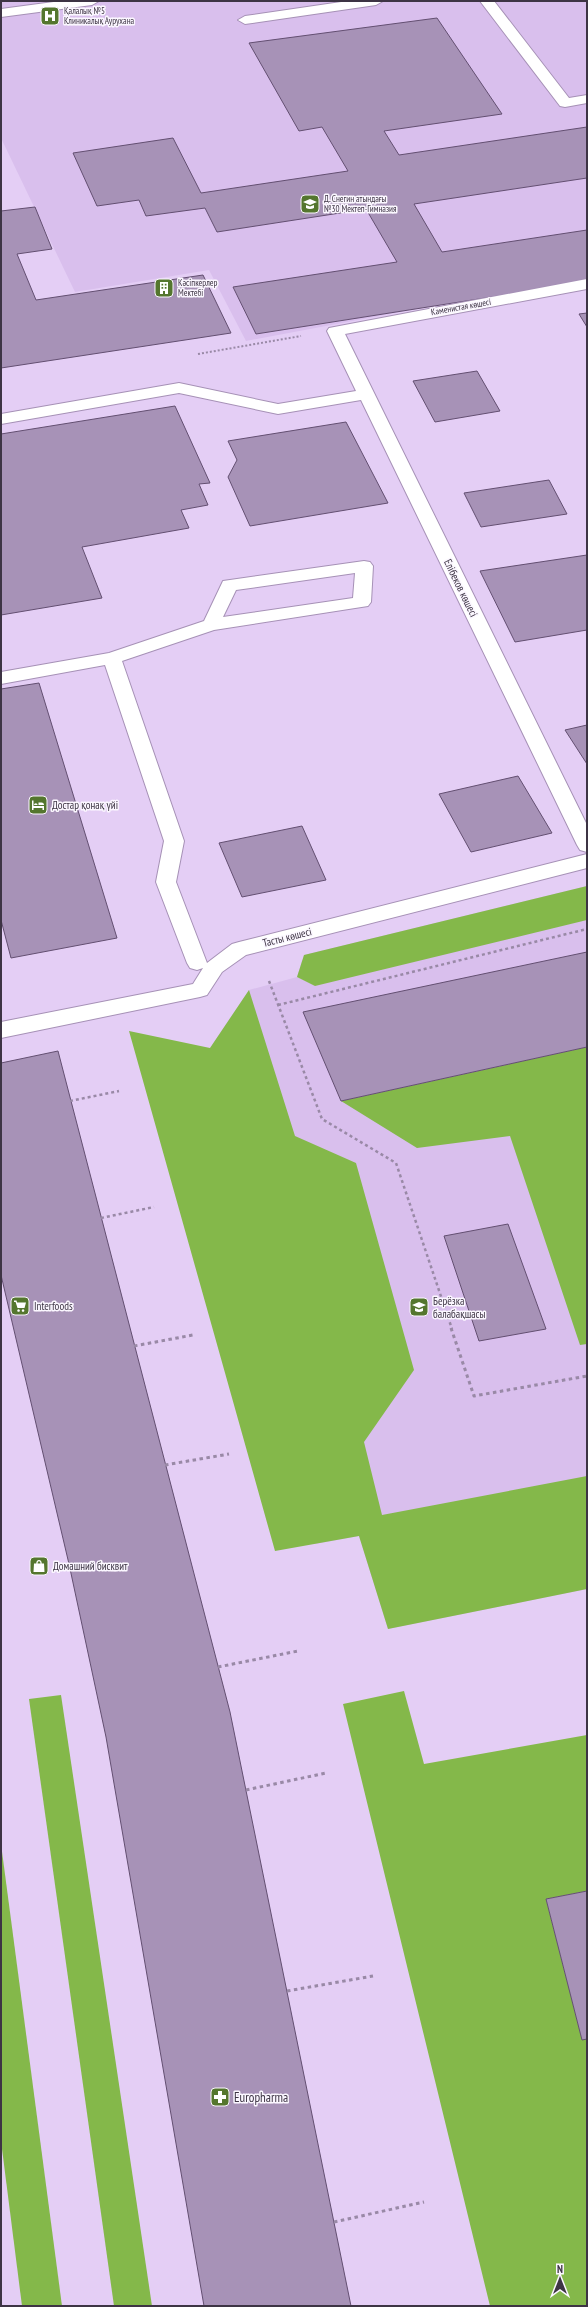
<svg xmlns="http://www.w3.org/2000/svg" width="588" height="2307" font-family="'PT Sans Narrow',sans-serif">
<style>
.built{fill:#d9bfed}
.green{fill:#84b84a}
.building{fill:#a792b7;stroke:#634f71}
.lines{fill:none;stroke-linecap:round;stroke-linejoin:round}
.minor-casing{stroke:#a691b6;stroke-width:2}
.path-far2{stroke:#9989a6;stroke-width:2;stroke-dasharray:2 2;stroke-linecap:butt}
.path-far1{stroke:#9989a6;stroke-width:2.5;stroke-dasharray:3 3;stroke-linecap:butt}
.path{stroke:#9989a6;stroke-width:3;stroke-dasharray:3.5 3.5;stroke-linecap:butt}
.minor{fill:#fff;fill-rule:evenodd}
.labels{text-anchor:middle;stroke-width:3;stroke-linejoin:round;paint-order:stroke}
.far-poi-label{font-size:9px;fill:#3d3444;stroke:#fbf7ff;text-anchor:start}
.far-street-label{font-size:9px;fill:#3d3444;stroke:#fbf7ff}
.street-label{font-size:11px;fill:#3d3444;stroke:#fbf7ff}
.poi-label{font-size:11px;fill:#3d3444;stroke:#fbf7ff;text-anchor:start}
.near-poi-label{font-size:13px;fill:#3d3444;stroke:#fbf7ff;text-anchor:start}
</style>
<rect width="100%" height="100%" fill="#e4cef5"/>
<g class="built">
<polygon points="1,1 587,1 587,277 246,341 209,270 75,292 1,138"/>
<polygon points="587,886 587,1589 388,1629 359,1536 315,1544 210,1048 249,990 297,977 304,955"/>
</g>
<g class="green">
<polygon points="587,886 587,920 315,986 297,977 304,955"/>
<polygon points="249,990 295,1136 356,1163 414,1370 364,1442 382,1515 587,1476 587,1589 388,1629 359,1536 275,1551 129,1031 210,1048"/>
<polygon points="587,1047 587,1344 580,1345 510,1136 417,1148 341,1101"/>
<polygon points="404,1691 424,1764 587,1735 587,1891 546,1899 582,2039 587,2039 587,2306 490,2306 343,1704"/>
<polygon points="61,1695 152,2306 114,2306 29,1699"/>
<polygon points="1,1844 62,2306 22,2306 1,2141"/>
</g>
<g class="building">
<polygon points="437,18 502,114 384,131 399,155 587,127 587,178 414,204 442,252 587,230 587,282 256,334 233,287 397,262 366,209 217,232 205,208 146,216 139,200 97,206 73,153 173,138 201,193 348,171 322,127 299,131 249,43"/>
<polygon points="35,207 52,249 17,254 36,300 203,275 231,333 1,368 1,211"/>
<polygon points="587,313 587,327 579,314"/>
<polygon points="477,371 500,411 435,422 413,381"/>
<polygon points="175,406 210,483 199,484 208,505 181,510 189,528 82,547 102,598 1,615 1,434"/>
<polygon points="346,422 388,503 250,526 228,477 237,460 228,441"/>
<polygon points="549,480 567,514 481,527 464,493"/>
<polygon points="587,555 587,630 515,642 480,571"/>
<polygon points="39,683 117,938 11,958 1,920 1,689"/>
<polygon points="587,725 587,764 565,730"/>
<polygon points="518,776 552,833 471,852 439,794"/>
<polygon points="302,826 326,880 242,897 219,843"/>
<polygon points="587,952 587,1047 341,1101 303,1012"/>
<polygon points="58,1051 230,1712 351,2306 204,2306 106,1737 69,1564 1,1275 1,1063"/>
<polygon points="508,1224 546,1329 479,1341 444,1236"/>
<polygon points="587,1891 587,2039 582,2040 546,1899"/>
</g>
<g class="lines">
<g class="minor-casing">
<g id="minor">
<polygon points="61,1 99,1 92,5 1,17 1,9"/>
<polygon points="348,1 383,1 376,5 245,24 238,20 245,16"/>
<polygon points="480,1 494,1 569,98 587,95 587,103 565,107 560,106"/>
<polygon points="587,279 587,289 345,334 587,825 587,852 580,850 577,845 361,400 278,414 179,393 1,424 1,414 179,383 278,404 356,391 327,331 329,328"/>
<path d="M364,561L370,562L373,566L371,602L368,606L214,630L122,661L184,841L176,882L207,963L232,944L239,942L587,854V868L246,955L222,972L207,995L200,997L1,1038V1022L193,984L203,968L197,970L190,968L187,963L156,882L164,841L105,665L1,684V672L109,653L204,621L223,581ZM355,573L353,598L223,617L236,590Z"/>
</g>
</g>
<polyline class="path-far2" points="198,354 301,336"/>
<g class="path-far1">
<polyline points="269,981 322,1119 396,1163 452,1329"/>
<polyline points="278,1005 587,929"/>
<polyline points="70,1101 119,1091"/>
<polyline points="101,1218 154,1207"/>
</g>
<g class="path">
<polyline points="451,1328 474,1396 587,1376"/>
<polyline points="134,1346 193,1335"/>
<polyline points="165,1465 229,1454"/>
<polyline points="218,1667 298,1651"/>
<polyline points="246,1790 326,1773"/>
<polyline points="287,1991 373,1976"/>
<polyline points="334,2222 424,2202"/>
</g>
<use href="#minor" class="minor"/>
</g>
<defs>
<g id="hospital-square" transform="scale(1)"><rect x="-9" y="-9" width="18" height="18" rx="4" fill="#54762e" stroke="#fbf7ff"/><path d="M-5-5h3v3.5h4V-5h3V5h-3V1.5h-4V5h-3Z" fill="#fff"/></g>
<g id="school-square" transform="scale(1)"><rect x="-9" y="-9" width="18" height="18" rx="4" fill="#54762e" stroke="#fbf7ff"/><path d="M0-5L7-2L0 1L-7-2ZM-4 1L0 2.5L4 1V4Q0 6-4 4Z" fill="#fff"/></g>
<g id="building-square" transform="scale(1)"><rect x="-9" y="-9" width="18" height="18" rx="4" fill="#54762e" stroke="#fbf7ff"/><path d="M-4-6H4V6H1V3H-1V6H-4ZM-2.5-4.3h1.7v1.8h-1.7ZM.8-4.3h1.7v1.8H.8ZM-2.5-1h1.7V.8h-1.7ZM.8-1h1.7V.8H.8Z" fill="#fff"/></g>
<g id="hotel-square" transform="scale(1)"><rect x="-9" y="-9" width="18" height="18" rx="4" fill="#54762e" stroke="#fbf7ff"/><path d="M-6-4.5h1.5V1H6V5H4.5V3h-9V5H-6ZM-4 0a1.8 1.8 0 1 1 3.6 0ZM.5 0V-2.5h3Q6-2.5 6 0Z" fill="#fff"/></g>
<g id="supermarket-square" transform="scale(1)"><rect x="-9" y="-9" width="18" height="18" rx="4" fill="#54762e" stroke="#fbf7ff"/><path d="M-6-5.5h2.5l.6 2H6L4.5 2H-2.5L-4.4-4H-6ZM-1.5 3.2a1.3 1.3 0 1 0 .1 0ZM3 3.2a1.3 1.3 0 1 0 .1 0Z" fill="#fff"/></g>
<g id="shop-square" transform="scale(1)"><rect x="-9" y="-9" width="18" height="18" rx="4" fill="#54762e" stroke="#fbf7ff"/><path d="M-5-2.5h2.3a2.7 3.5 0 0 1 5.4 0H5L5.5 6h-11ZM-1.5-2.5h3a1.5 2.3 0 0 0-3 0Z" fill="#fff"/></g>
<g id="pharmacy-square" transform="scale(1)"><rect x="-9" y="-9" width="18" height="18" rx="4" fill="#54762e" stroke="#fbf7ff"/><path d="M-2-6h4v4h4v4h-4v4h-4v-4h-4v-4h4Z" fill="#fff"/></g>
</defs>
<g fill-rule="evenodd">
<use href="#hospital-square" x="50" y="16"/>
<use href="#school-square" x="310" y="204"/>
<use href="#building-square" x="164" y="288"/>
<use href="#hotel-square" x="38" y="805"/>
<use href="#supermarket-square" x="20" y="1306"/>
<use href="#school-square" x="419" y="1307"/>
<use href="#shop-square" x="39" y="1566"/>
<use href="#pharmacy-square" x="220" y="2097"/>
</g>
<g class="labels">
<g class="far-poi-label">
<text x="64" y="14">Қалалық №5<tspan x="64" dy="10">Клиникалық Аурухана</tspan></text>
<text x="324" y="202">Д. Снегин атындағы<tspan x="324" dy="10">№30 Мектеп-Гимназия</tspan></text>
<text x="178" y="286">Кәсіпкерлер<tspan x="178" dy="10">Мектебі</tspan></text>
</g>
<g class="far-street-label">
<text transform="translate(461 307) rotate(-10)" y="3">Каменистая көшесі</text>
</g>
<g class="street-label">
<text transform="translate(461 588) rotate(64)" y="4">Елібеков көшесі</text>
<text transform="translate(287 937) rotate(-14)" y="4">Тасты көшесі</text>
</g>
<g class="poi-label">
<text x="52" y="809">Достар қонақ үйі</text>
<text x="433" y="1305">Берёзка<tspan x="433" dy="13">балабақшасы</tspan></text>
<text x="34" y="1310">Interfoods</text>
<text x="53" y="1570">Домашний бисквит</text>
</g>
<g class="near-poi-label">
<text x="234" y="2102">Europharma</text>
</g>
</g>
<rect width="588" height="2307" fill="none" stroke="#3d3444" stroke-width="4"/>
<g transform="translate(560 2279)" stroke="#fbf7ff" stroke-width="3" paint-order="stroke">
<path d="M0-3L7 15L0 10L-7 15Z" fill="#3d3444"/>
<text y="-6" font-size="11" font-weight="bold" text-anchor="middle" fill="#3d3444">N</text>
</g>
</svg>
